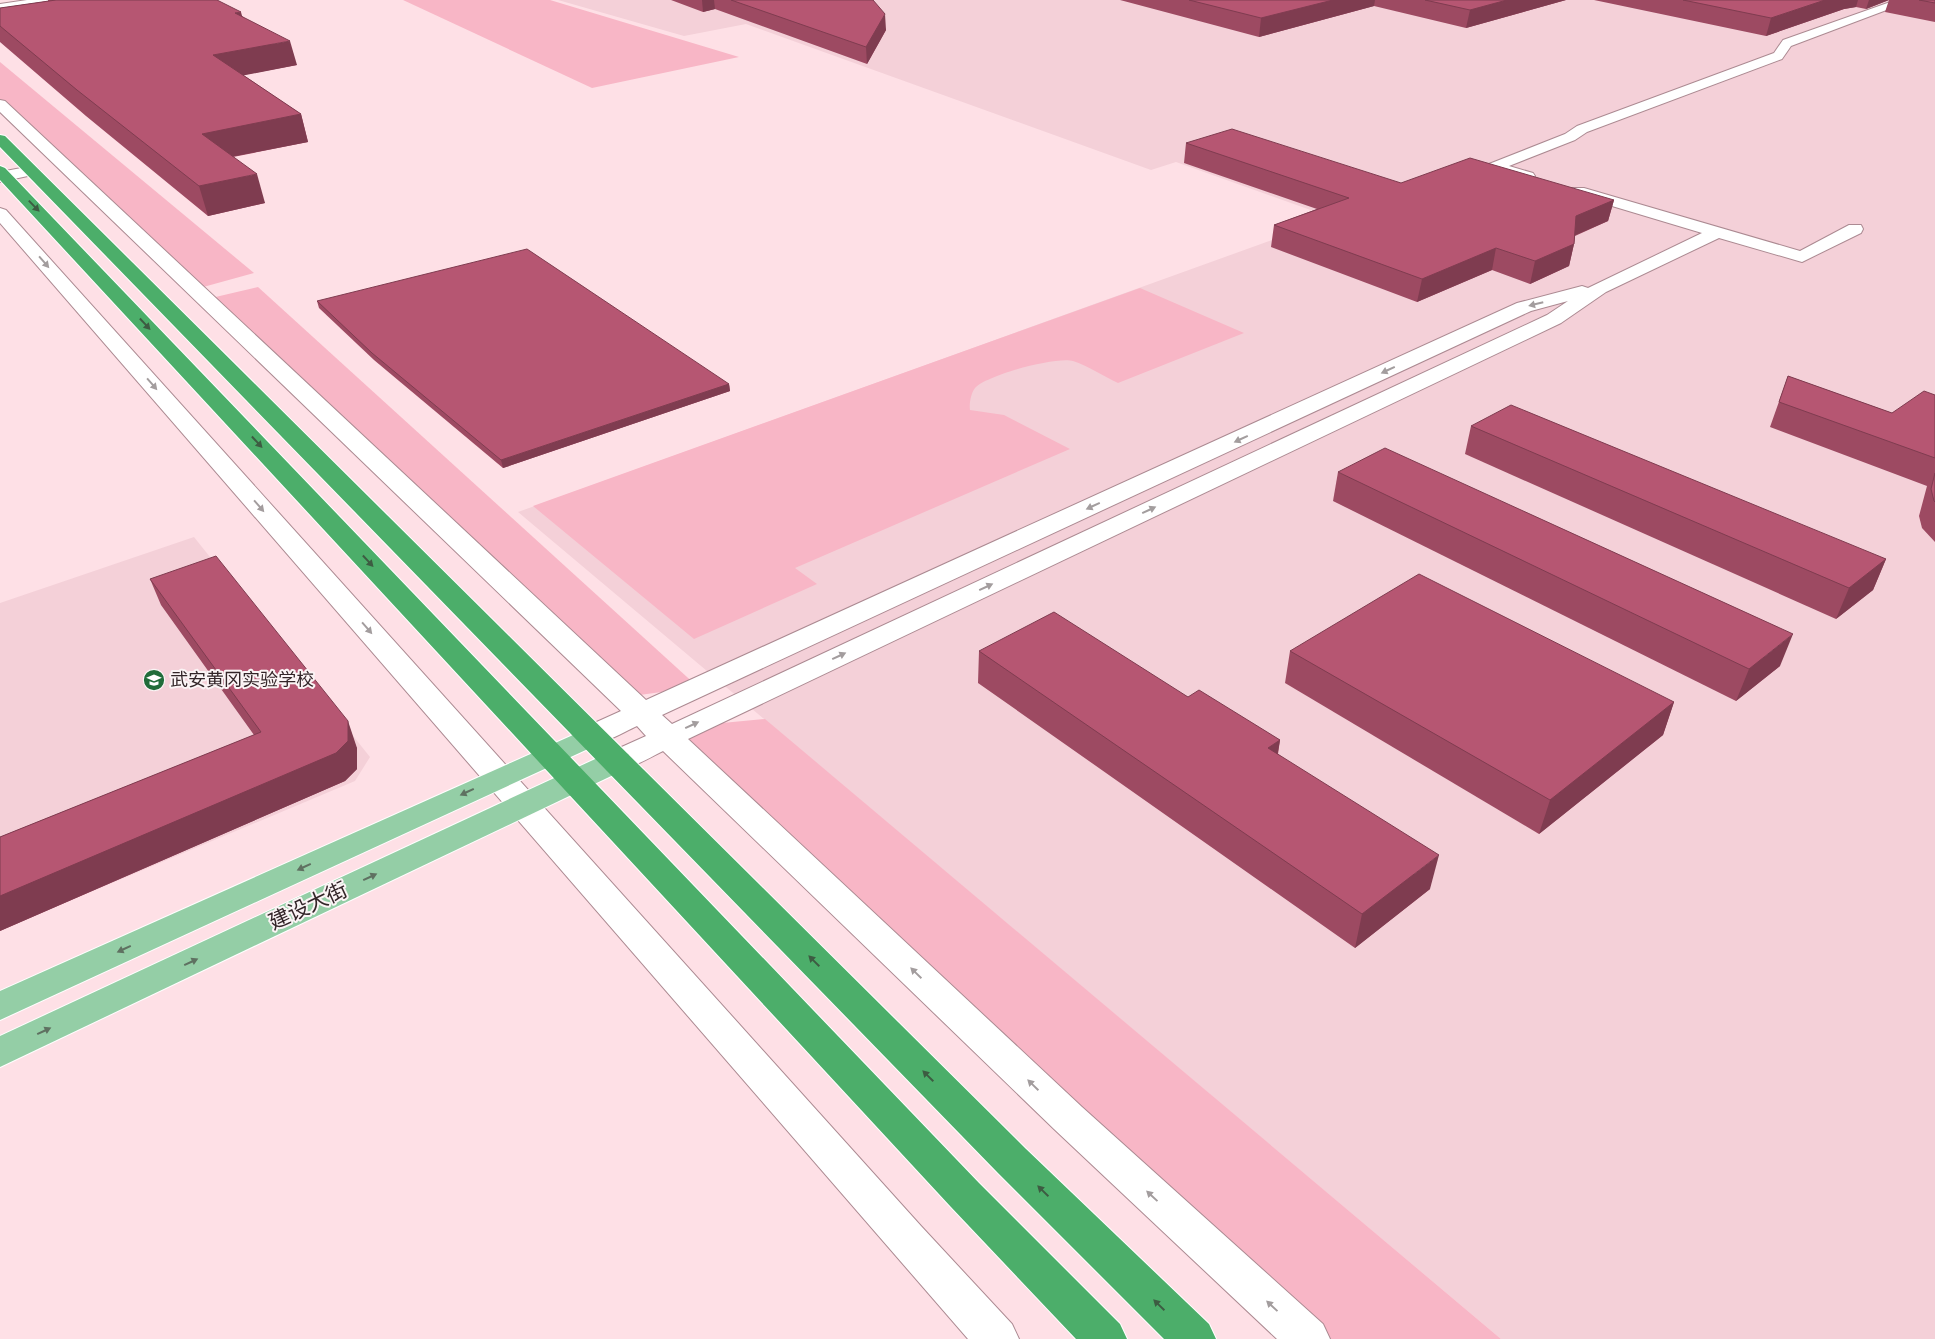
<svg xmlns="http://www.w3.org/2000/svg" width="1935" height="1339" font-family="Manrope,'Noto Sans SC',sans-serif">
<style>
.built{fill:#f4d0d8}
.green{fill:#f8b6c6}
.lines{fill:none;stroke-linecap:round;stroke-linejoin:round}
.minor-casing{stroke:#ac8a92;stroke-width:2}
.major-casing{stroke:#fff;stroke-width:2}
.highway-casing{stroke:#fff;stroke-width:2}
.minor{fill:#fff;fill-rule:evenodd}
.major{fill:#94cea6;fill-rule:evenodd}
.highway{fill:#4cae6a;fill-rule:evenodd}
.wall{fill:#9d4a62}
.shaded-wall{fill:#7f3c50}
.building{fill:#b65672;stroke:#7f3c50}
.oneway{fill:#3d5c42}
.oneway2{fill:#a39d9e}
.oneway3{fill:#5f7161}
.labels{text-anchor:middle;stroke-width:4;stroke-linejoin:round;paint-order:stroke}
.poi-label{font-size:18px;fill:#332528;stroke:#fbf4f5;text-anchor:start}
.near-street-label{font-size:21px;fill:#332528;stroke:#fbf4f5}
</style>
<rect width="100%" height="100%" fill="#fee0e6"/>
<g class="built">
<polygon points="558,0 1935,0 1935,1339 1501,1339 518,512 1333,218 1176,162 1151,170 746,24 684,36"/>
<polygon points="194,537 370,757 355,781 0,930 0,603"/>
</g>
<g class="green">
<polygon points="403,0 550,0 739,57 592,88"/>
<polygon points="0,62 254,273 196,289 0,104"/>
<polygon points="258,287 698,687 625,697 207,299"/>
<path d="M1140,288L1244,333L1118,383C1103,376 1088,366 1073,361C1057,356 986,375 975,388C971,393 969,404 970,410L1004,415L1070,449L795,568L817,584L694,639L533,506Z"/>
<polygon points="765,719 1501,1339 1317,1339 688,757 691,726"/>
</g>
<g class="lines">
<g class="minor-casing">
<g id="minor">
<polygon points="27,0 71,0 72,1 66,4 0,10 0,4"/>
<polygon points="1896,0 1913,0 1791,46 1782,59 1587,132 1575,140 1509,166 1533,173 1535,176 1533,179 1527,181 1489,170 1486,167 1489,164 1565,134 1577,126 1774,53 1783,40"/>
<path d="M0,100L5,101L646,700L1517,303L1582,286L1588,288L1702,233L1572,194L1570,191L1572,188H1584L1800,251L1849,225H1861L1863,229L1861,233L1802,262L1719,238L1606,292L1561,323L688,739L1082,1107L1323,1324L1330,1339H1277L1054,1129L663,751C645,760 626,773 606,768L602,761L606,754L646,736L637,726C619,734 600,748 581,743L576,736L581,729L621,711L0,112ZM1568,301L1547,315L672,724L662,715L1531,311Z"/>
<polygon points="32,166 37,168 40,171 37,174 0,182 0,172"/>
<polygon points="0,208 6,210 921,1226 1012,1324 1019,1339 968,1339 0,223"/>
</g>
</g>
<g class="major-casing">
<g id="major">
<polygon points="591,727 601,729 606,736 601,743 0,1020 0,991"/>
<polygon points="617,751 628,754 632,761 628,768 0,1067 0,1036 606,754"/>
</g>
</g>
<g class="highway-casing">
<g id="highway">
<polygon points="0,135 5,136 1026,1149 1209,1324 1216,1339 1164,1339 998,1173 0,147"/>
<polygon points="0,166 5,168 979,1183 1120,1324 1127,1339 1076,1339 951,1207 0,180"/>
</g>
</g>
<use href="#minor" class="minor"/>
<use href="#major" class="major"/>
<use href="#highway" class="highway"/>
</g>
<g class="wall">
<polygon points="48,0 217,0 242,16 297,65 243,75 301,114 308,142 233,157 265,203 208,216 86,116 0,42 0,8 48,1"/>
<polygon points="671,0 873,0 886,30 867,64 715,9 703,12"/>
<polygon points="1120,0 1566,0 1466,28 1374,6 1259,37"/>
<polygon points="1594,0 1935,0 1935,22 1885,12 1889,0 1866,9 1856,7 1844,9 1766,36"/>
<polygon points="1186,143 1401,183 1614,200 1608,221 1575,236 1574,244 1569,266 1530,284 1492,270 1417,302 1271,247 1274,225 1317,209 1184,163"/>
<polygon points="317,301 729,384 730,391 503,468 374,360 319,308"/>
<polygon points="1788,376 1892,413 1935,395 1935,542 1922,528 1919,516 1927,486 1770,427"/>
<polygon points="1471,426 1886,559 1873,590 1836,619 1465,454"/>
<polygon points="1338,472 1780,666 1736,701 1333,501"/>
<polygon points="150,579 357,748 357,769 345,781 0,931 0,837 254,735 161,605"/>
<polygon points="979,651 1188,697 1280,740 1278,754 1430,889 1355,948 978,683"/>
<polygon points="1290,651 1674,702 1663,735 1539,834 1285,683"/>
</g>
<g class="shaded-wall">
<polygon points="702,0 714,0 715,9 703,12"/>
<polygon points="1333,0 1375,0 1374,6 1259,37 1261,18"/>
<polygon points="1507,0 1566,0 1466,28 1470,10"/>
<polygon points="1825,0 1858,0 1856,7 1844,9 1766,36 1771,18"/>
<polygon points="1869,0 1889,0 1866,9"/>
<polygon points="241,12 247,35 235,13"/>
<polygon points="885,14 886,30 867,64 866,47"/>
<polygon points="290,41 297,65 220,80 213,55"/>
<polygon points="301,114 308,142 210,161 202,134"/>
<polygon points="257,174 265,203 208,216 199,186"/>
<polygon points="1614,200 1608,221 1571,237 1576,216"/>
<polygon points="1574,244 1569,266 1530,284 1535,261"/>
<polygon points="1496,248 1492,270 1417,302 1422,279"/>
<polygon points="729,384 730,391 503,468 501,460"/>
<polygon points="1886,559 1873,590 1836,619 1849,588"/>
<polygon points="1793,634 1780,666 1736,701 1749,669"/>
<polygon points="1674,702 1663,735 1539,834 1550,800"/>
<polygon points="348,721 357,748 357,769 345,781 0,931 0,896"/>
<polygon points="1280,740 1274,774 1268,748"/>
<polygon points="1439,855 1430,889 1355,948 1362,914"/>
</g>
<g class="building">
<polygon points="56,0 217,0 241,12 235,13 290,41 213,55 301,114 202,134 257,174 199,186 77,90 0,26 0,8"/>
<polygon points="731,0 873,0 885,14 866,47"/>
<polygon points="1189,0 1333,0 1261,18"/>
<polygon points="1425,0 1507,0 1470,10"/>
<polygon points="1683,0 1825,0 1771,18"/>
<polygon points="1919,0 1935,0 1935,3"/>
<polygon points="1232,129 1401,183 1470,158 1614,200 1576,216 1574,244 1535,261 1496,248 1422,279 1274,225 1349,198 1186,143"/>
<polygon points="527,249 729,384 501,460 372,353 317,301"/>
<polygon points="1788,376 1892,413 1924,391 1935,395 1935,458 1779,402"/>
<polygon points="1511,405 1886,559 1849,588 1471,426"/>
<polygon points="1385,448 1793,634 1749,669 1338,472"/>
<polygon points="1935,473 1935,502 1934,501 1931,489"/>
<polygon points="216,556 348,721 348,741 336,753 0,896 0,837 261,732 150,579"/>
<polygon points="1419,574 1674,702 1550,800 1290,651"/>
<polygon points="1054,612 1188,697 1199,690 1280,740 1268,748 1439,855 1362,914 979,651"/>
</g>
<defs><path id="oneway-solid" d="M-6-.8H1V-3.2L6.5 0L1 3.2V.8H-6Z" transform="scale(1.25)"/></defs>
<g class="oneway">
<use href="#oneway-solid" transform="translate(34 206) rotate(46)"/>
<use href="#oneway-solid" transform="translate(145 324) rotate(47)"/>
<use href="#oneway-solid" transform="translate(257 442) rotate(47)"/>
<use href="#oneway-solid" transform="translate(368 561) rotate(47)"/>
<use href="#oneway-solid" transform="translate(814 961) rotate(-135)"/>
<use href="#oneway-solid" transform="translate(928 1076) rotate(-135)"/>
<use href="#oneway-solid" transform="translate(1043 1191) rotate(-136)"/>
<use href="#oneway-solid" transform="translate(1159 1305) rotate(-136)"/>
</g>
<g class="oneway2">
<use href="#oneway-solid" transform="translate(44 262) rotate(49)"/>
<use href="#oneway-solid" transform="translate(1536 304) rotate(166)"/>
<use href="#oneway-solid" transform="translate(1388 370) rotate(155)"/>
<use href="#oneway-solid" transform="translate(152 384) rotate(49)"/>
<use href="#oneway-solid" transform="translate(1241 439) rotate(155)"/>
<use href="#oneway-solid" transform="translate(259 506) rotate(49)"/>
<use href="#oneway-solid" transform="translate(1093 506) rotate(155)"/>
<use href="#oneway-solid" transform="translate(1149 510) rotate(-25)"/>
<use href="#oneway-solid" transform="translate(986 587) rotate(-25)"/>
<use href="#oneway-solid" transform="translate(367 628) rotate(49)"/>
<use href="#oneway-solid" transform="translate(839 656) rotate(-25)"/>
<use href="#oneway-solid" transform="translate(692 725) rotate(-25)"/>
<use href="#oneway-solid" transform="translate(916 973) rotate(-136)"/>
<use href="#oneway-solid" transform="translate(1033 1085) rotate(-136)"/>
<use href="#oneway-solid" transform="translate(1152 1196) rotate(-137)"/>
<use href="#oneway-solid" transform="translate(1272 1306) rotate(-137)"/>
</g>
<g class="oneway3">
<use href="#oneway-solid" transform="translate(467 792) rotate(155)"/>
<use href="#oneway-solid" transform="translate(304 867) rotate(155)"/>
<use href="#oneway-solid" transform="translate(370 877) rotate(-25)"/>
<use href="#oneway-solid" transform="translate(124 949) rotate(155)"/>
<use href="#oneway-solid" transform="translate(191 962) rotate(-25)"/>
<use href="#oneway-solid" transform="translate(44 1031) rotate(-25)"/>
</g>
<defs>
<g id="school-disc" transform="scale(1.125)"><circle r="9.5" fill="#216c3a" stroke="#fbf4f5"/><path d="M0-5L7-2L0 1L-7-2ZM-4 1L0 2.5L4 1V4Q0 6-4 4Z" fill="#fff"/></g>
</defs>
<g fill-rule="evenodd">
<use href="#school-disc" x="154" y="680"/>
</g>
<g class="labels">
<g class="poi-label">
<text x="170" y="686">武安黄冈实验学校</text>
</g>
<g class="near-street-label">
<text transform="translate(308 906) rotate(-25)" y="7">建设大街</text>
</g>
</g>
</svg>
